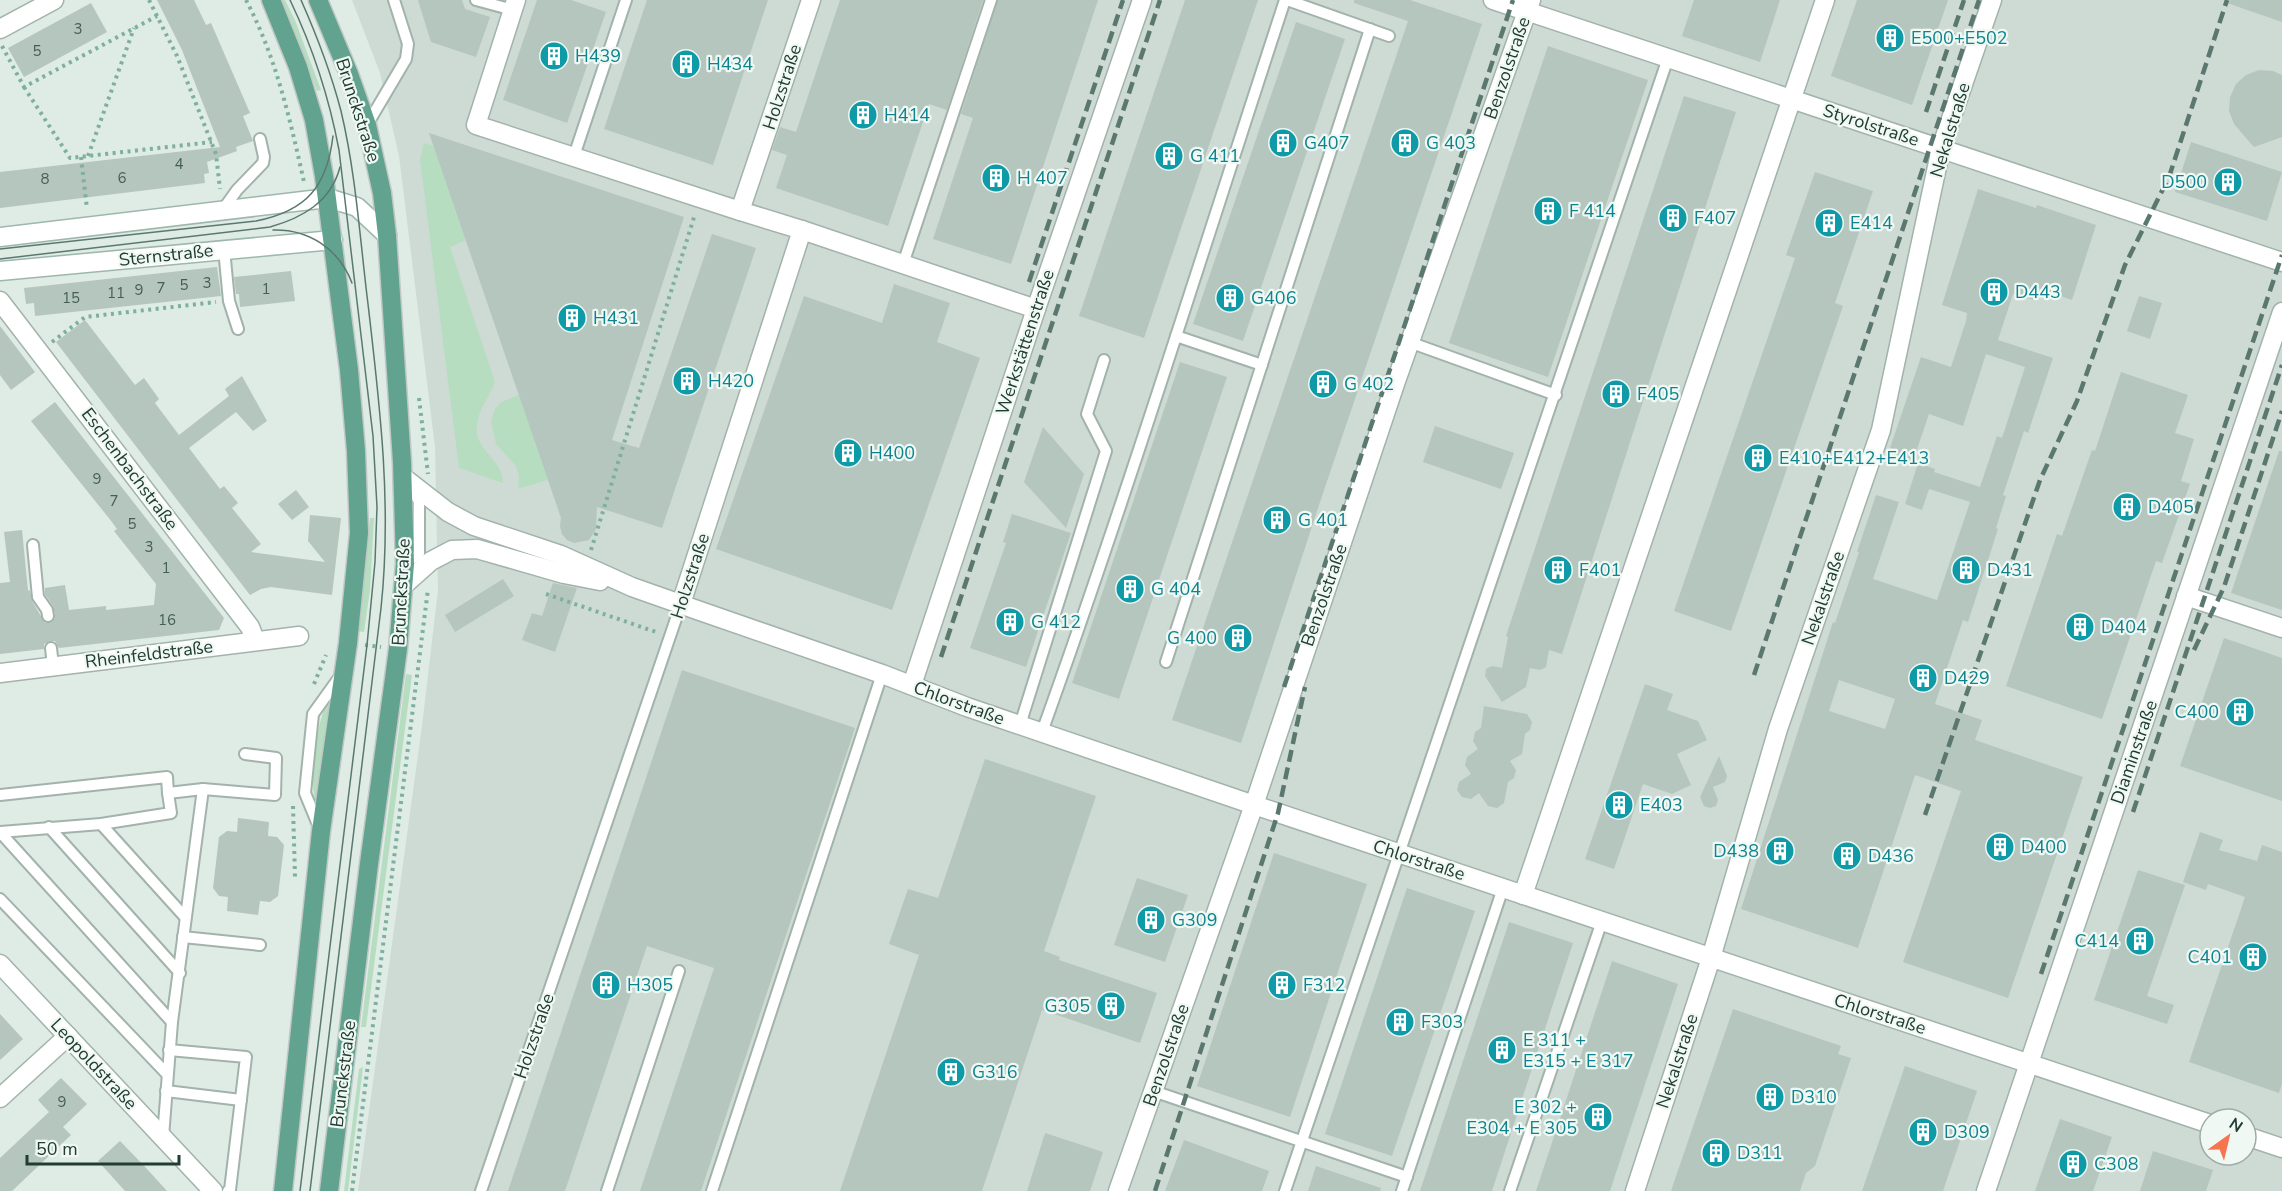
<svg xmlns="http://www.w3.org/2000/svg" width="2282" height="1191" font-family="'Nunito Sans',sans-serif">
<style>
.built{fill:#cedbd4;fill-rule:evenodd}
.green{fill:#b7ddc0}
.building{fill:#b5c6be;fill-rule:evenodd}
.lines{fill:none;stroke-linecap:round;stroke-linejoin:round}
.lane-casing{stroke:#a2b3ac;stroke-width:14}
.street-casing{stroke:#a2b3ac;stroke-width:21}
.secondary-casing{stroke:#9eb7ad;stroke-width:21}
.primary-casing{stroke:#c1c8c6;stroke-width:21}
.path{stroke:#7eb09f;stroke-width:4;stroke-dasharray:3 4.5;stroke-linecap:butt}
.lane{stroke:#fff;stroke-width:10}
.street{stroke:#fff;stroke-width:18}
.secondary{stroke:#fff;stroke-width:18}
.primary{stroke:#62a38f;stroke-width:18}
.tram{stroke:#5a786f;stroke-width:1.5}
.rail{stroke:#5a786f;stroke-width:4.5;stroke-dasharray:12 6;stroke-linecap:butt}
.labels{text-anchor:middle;stroke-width:4.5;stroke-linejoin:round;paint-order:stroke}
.number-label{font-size:15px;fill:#455e56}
.culture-label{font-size:18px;fill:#0d838f;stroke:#f0f8f3;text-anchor:start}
.street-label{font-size:18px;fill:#203c33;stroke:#f0f8f3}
</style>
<rect width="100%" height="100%" fill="#dfebe5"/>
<path class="built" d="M352,0H2282V1191H358L422,726L438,590L435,447L399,156L380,73ZM2210,1119H2246V1155H2210Z"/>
<g class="green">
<polygon points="280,0 285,0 295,20 321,90 317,91 291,22"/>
<path d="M424,143L434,146L466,240L450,247L495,382C489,398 479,408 477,425C473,450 504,459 503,483L459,468L420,160Z"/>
<polygon points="519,395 548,480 521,488 518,487 519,476 516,466 496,444 491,421 495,409 501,402"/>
<polygon points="370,518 374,518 370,590 364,632 357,631"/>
<polygon points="406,674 412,675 366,1027 361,1027"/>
<path d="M328,701L330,703L316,802C308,784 317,718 328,701Z"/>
<polygon points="363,1067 348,1191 344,1191 359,1069"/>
</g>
<g class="building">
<polygon points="157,0 194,0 206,25 211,23 250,113 243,116 253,141 236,147 237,151 207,162 209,173 204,174 205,183 0,208 0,172 220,147 182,50"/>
<polygon points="418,0 462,0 465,9 490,17 476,57 431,42"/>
<polygon points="537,0 571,0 606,12 567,123 503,100"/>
<polygon points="647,0 768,0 713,165 604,129"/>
<polygon points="840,0 983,0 947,110 929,104 888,226 776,188 787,155 772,150 780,127 796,132"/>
<polygon points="998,0 1098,0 1011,264 933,239 973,118 961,114"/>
<polygon points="1185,0 1258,0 1144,338 1079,316"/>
<polygon points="1354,0 1410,0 1482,24 1319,505 1241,743 1172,720 1408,21 1354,3"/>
<polygon points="1694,0 1780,0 1760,62 1682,36"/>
<polygon points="1857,0 1948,0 1912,105 1831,76"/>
<polygon points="2227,0 2282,0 2282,22 2227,3"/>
<polygon points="91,3 107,32 24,77 8,48"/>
<polygon points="1296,22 1345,39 1243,341 1193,324"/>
<polygon points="1548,46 1648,80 1548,377 1449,343"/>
<polygon points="2259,70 2273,71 2282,75 2282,137 2254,147 2234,124 2229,111 2230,97 2236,84 2246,75"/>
<polygon points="1684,96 1736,112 1562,654 1549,650 1546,667 1540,670 1530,668 1526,687 1502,702 1485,676 1486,669 1492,666 1502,668 1508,637 1506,636"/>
<polygon points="429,133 684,217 612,440 639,448 712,234 756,248 662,528 597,507 596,529 589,540 574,543 567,540 562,534 560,526 561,518"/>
<polygon points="2191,142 2282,172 2267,221 2175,192"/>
<polygon points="1815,172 1873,191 1835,303 1843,306 1731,631 1674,611 1795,258 1786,255"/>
<path d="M1978,189L2036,208L2037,205L2096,225L2072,300L2038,288L2034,300L2013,294L1998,340L2053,358L2028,433L2024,431L2003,495L2006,496L1996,528L1998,529L1968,622L1963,620L1935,704L1982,720L1975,740L2083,777L2008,998L1903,962L1961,791L1915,775L1858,948L1741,909L1833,622L1835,623L1859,552H1857L1876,495L1899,502L1873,579L1937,600L1970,502L1929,489L1922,510L1905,504L1918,463L1935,469L1934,472L1980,487L1997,436L2002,438L2025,367L1986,354L1963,426L1929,414L1912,464L1893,458L1895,450L1890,448L1921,357L1951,367L1966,321L1967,313L1942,305ZM1839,680L1895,699L1885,729L1829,711Z"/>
<polygon points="217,267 221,296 35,316 34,303 26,304 24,288"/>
<polygon points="291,271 295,301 240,307 239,294 236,294 234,277"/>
<polygon points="894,284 950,303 937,342 980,358 892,610 716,549 804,296 882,323"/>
<polygon points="2139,296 2162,303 2150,339 2127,331"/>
<polygon points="85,320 135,385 144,378 159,399 155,403 179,435 229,396 225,389 242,376 267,421 253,431 236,412 189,448 220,489 224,486 238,503 232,508 261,544 251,552 325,562 308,541 310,515 341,518 332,595 271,587 261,589 250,595 56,342"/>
<polygon points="0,326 35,372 11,390 0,375"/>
<polygon points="1180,362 1227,377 1119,699 1072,683"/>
<polygon points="2121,372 2188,395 2175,433 2194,439 2181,481 2190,484 2162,563 2156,561 2102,719 2006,686 2057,534 2062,536 2092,450 2095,451"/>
<polygon points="55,402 224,618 219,630 59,648 55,641 50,641 44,644 44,649 0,654 0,583 10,582 4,532 22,530 28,591 30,590 32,601 45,623 52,622 55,615 53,606 45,594 45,588 65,585 69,610 106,606 106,610 154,605 156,584 114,531 117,529 112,522 31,421"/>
<polygon points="1435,426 1514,453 1501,489 1423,462"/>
<polygon points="1043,427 1084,474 1066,528 1024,482"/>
<polygon points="2279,451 2282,451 2282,610 2231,593"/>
<polygon points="296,490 309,507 292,520 278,504"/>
<polygon points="1012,514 1071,533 1026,667 970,648 1006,543 1003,542"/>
<polygon points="503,579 514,596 455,632 445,615"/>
<polygon points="553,583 577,588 555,652 522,640 532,613 542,616"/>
<polygon points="2224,638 2282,658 2282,801 2180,766"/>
<polygon points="682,670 855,728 701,1191 640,1191 714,968 647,946 565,1191 508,1191"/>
<polygon points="1645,684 1673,694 1667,710 1698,721 1707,740 1677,754 1691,785 1672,794 1643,784 1614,869 1585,859"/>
<polygon points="1484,706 1527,714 1532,722 1530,730 1525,734 1522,754 1510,761 1516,770 1514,778 1508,782 1504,803 1497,808 1488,806 1479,793 1471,799 1462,797 1457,790 1459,782 1471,774 1465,765 1467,757 1478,749 1473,741 1475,732 1481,728"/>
<polygon points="1719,756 1727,776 1725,782 1713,787 1718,800 1716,806 1710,808 1704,806 1700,797"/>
<polygon points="985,759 1096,796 1044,951 1060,957 1059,960 1157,993 1140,1043 1042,1010 982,1191 840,1191 919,955 889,944 908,889 938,898"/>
<polygon points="238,818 269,822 268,836 277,837 284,845 278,896 270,902 260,901 258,915 227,911 228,897 219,896 213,888 219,837 227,831 237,832"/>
<polygon points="2200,832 2223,840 2219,850 2257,861 2262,845 2282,852 2282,1084 2279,1093 2189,1062 2245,897 2208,884 2206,890 2183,882"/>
<polygon points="1274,853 1367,884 1290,1117 1197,1086"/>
<polygon points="2138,870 2185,885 2147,996 2174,1005 2167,1024 2094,1000"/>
<polygon points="1137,878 1188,895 1165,962 1114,945"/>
<polygon points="1407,888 1475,911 1392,1156 1325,1134"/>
<polygon points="1509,922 1573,943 1492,1191 1420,1191"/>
<polygon points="1612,961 1678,984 1610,1191 1536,1191"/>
<polygon points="1733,1009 1841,1046 1838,1054 1851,1058 1815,1166 1806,1173 1800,1191 1671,1191"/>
<polygon points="0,1014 23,1039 0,1060"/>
<polygon points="1905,1066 1977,1091 1943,1191 1862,1191"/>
<polygon points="61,1078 87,1104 63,1127 71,1135 12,1191 0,1191 0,1158 49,1112 38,1100"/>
<polygon points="2060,1119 2112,1137 2093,1191 2035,1191"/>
<polygon points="1045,1133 1103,1152 1090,1191 1027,1191"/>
<polygon points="1184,1140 1269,1171 1262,1191 1165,1191"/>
<polygon points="120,1141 147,1169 167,1191 125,1191 98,1161"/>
<polygon points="2153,1151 2213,1170 2206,1191 2140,1191"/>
<polygon points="1316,1166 1381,1188 1380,1191 1308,1191"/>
</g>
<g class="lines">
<g class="lane-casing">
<g id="lane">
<polyline points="476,0 513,10"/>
<polyline points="1287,0 1389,36"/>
<polyline points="367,125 406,59 408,44 394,0"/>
<polyline points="574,156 626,0"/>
<polyline points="222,211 237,190 263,163 264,157 260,139"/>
<polyline points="224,249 229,301 238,329"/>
<polyline points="903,264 991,0"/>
<polyline points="1176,336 1262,365"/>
<polyline points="1409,342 1556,395"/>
<polyline points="33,545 38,597 47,610 48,616"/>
<polyline points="405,564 419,554 419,501 412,490"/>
<polyline points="51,648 53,666"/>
<polyline points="1166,662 1370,29"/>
<polyline points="1020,725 1106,451 1087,414 1104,360"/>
<path d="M1042,732C1129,490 1205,244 1285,0"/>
<polyline points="203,789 275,795 276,758 245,754"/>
<polyline points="0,795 167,777 168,793"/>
<polyline points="101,824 185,917"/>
<polyline points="49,827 180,973"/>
<polyline points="319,827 305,793 313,714 341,675"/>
<polyline points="0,832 101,824 171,813 168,793 203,789 172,1022 163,1137"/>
<polyline points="0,832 172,1022"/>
<polyline points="0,899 167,1074"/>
<polyline points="183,937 260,945"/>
<polyline points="169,1050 246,1057 230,1190 228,1191"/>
<polyline points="166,1091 241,1100"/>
<polyline points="1153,1091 1407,1177"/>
<polyline points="481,1191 681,604"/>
<polyline points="607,1191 679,971"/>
<polyline points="712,1191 882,674"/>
<polyline points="1285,1191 1668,58"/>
<polyline points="1402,1191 1503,888"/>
<polyline points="1510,1191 1602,921"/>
</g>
</g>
<g class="street-casing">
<g id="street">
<polyline points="516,0 476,125 740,211"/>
<polyline points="1493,0 2282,262"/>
<polyline points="0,29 54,0"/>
<polyline points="802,230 1036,309"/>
<polyline points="0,301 250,627 255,640"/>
<polyline points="403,477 448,512 474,526 561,555 632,587 700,611 882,674 967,707 1254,805 2210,1124"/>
<polyline points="404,585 431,561 452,550 477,549 564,574 600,581"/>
<polyline points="2186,596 2282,628"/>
<polyline points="681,604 802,230 740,211 811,0"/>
<polyline points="0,673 299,636"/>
<polyline points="912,685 1036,309 1142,0"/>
<polyline points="1523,895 1825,0"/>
<polyline points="0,964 213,1191"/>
<polyline points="0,1098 68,1036"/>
<polyline points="2246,1136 2282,1148"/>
<polyline points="1118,1191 1254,805 1395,384 1531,0"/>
<polyline points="1635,1191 1711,958 1778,729 1881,430 1941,148 1992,0"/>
<polyline points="1986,1191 2282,312"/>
</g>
</g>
<g class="secondary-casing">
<g id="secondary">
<polyline points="0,237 328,198 357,207 387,235"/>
<polyline points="0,271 333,240"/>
</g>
</g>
<g class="primary-casing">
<g id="primary">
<polyline points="271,0 298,67 314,120 324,176 349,370 356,451 359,533 348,643 321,831 283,1191"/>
<polyline points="318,0 349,74 367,125 382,193 387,235 402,462 405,564 398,649 369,864 329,1191"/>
</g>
</g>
<g class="path">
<polyline points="149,0 177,56 216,154 220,189"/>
<path d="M246,0C276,57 290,119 304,182"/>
<polyline points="2,46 24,87 157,16"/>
<polyline points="24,87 70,158 212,142"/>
<polyline points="88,156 134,28"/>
<polyline points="81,157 87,209"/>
<polyline points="52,342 85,317 216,302"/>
<polyline points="419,398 428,474"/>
<polyline points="591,550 695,214"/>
<polyline points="546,594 656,632"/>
<polyline points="365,645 381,647"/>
<polyline points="314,684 326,655"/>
<polyline points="293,806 295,877"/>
<polyline points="352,1191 428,589"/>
</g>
<use href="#lane" class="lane"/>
<use href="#street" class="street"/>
<use href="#secondary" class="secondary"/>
<use href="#primary" class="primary"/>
<g class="tram">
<path d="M290,0C313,48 329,97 339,150L373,436L377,507L375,562L367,645L300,1191"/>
<path d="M301,0C317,36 331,73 341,111C356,174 360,240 368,304C380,406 392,506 381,608L310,1191"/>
<path d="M273,230C309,229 339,249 352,283"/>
<path d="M0,249L256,221C307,211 327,186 333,136"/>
<path d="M0,259L270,227C302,218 331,202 340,167"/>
</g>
<g class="rail">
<polyline points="1926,112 1964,0"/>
<polyline points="1029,282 1123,0"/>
<polyline points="2194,650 2224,587 2282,411"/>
<polyline points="941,657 1160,0"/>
<polyline points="1754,675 1979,0"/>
<polyline points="1284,687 1513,0"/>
<polyline points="2133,812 2282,365"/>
<polyline points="1925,815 2040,480 2077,401 2125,265 2169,177 2227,0"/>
<polyline points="2041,974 2282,255"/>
<polyline points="1155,1191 1278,813 1305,687"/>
</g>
</g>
<defs>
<g id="building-disc" transform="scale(1.5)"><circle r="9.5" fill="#0f9aa8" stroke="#f0f8f3"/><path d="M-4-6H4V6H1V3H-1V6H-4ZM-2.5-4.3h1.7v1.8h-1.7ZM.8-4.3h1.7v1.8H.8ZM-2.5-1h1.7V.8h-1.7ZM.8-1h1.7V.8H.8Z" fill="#fff"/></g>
</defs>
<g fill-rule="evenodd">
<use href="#building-disc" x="1890" y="38"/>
<use href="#building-disc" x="554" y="56"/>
<use href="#building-disc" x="686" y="64"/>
<use href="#building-disc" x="863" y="115"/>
<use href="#building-disc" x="1283" y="143"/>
<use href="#building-disc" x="1405" y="143"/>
<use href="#building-disc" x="1169" y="156"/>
<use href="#building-disc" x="996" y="178"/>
<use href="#building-disc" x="2228" y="182"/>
<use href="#building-disc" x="1548" y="211"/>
<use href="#building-disc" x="1673" y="218"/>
<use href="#building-disc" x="1829" y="223"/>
<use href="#building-disc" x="1994" y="292"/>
<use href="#building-disc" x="1230" y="298"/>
<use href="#building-disc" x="572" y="318"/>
<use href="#building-disc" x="687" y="381"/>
<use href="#building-disc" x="1323" y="384"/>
<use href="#building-disc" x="1616" y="394"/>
<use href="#building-disc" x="848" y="453"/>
<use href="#building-disc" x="1758" y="458"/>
<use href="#building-disc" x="2127" y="507"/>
<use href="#building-disc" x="1277" y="520"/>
<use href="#building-disc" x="1558" y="570"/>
<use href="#building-disc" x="1966" y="570"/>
<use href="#building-disc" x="1130" y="589"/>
<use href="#building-disc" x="1010" y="622"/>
<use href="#building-disc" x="2080" y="627"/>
<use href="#building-disc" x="1238" y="638"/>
<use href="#building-disc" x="1923" y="678"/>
<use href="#building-disc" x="2240" y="712"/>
<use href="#building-disc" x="1619" y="805"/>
<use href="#building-disc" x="2000" y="847"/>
<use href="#building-disc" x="1780" y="851"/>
<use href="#building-disc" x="1847" y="856"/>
<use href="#building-disc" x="1151" y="920"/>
<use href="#building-disc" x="2140" y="941"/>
<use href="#building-disc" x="2253" y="957"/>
<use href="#building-disc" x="606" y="985"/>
<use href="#building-disc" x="1282" y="985"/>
<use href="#building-disc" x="1111" y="1006"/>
<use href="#building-disc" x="1400" y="1022"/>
<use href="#building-disc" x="1502" y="1050"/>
<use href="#building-disc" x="951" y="1072"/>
<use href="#building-disc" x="1770" y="1097"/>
<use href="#building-disc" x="1598" y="1117"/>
<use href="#building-disc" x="1923" y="1132"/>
<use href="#building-disc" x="1716" y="1153"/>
<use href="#building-disc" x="2073" y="1164"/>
</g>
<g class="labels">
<g class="number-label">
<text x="78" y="34">3</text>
<text x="37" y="56">5</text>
<text x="179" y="169">4</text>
<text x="122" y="183">6</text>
<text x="45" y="184">8</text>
<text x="207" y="288">3</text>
<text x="184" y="290">5</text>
<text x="161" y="293">7</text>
<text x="266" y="294">1</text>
<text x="139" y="295">9</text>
<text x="116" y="298">11</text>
<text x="71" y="303">15</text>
<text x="97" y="484">9</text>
<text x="114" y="506">7</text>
<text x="132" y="529">5</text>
<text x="149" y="552">3</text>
<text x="166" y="573">1</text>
<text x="167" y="625">16</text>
<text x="62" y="1107">9</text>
</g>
<g class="culture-label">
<text x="1911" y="44">E500+E502</text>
<text x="575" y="62">H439</text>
<text x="707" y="70">H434</text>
<text x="884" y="121">H414</text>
<text x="1304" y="149">G407</text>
<text x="1426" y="149">G 403</text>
<text x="1190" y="162">G 411</text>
<text x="1017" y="184">H 407</text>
<text x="2207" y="188" text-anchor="end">D500</text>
<text x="1569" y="217">F 414</text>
<text x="1694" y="224">F407</text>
<text x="1850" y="229">E414</text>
<text x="2015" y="298">D443</text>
<text x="1251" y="304">G406</text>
<text x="593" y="324">H431</text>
<text x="708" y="387">H420</text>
<text x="1344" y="390">G 402</text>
<text x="1637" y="400">F405</text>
<text x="869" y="459">H400</text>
<text x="1779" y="464">E410+E412+E413</text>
<text x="2148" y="513">D405</text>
<text x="1298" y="526">G 401</text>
<text x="1579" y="576">F401</text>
<text x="1987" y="576">D431</text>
<text x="1151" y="595">G 404</text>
<text x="1031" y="628">G 412</text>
<text x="2101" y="633">D404</text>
<text x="1217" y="644" text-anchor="end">G 400</text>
<text x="1944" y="684">D429</text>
<text x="2219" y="718" text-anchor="end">C400</text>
<text x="1640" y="811">E403</text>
<text x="2021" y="853">D400</text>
<text x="1759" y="857" text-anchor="end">D438</text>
<text x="1868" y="862">D436</text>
<text x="1172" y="926">G309</text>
<text x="2119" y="947" text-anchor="end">C414</text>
<text x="2232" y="963" text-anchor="end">C401</text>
<text x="627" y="991">H305</text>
<text x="1303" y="991">F312</text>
<text x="1090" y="1012" text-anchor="end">G305</text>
<text x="1421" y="1028">F303</text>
<text x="1523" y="1046">E 311 +<tspan x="1523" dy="21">E315 + E 317</tspan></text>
<text x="972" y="1078">G316</text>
<text x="1791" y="1103">D310</text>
<text x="1577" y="1113" text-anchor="end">E 302 +<tspan x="1577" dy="21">E304 + E 305</tspan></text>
<text x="1944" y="1138">D309</text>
<text x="1737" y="1159">D311</text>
<text x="2094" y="1170">C308</text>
</g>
<g class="street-label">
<text transform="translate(1507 68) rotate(-71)" y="6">Benzolstraße</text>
<text transform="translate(782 87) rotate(-72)" y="6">Holzstraße</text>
<text transform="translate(358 110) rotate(72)" y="6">Brunckstraße</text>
<text transform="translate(1871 125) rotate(18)" y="6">Styrolstraße</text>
<text transform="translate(1950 130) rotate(-73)" y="6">Nekalstraße</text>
<text transform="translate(166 255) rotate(-6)" y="6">Sternstraße</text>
<text transform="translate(1025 342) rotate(-72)" y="6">Werkstättenstraße</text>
<text transform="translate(130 469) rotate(53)" y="6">Eschenbachstraße</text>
<text transform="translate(690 576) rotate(-72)" y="6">Holzstraße</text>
<text transform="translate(401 592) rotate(-87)" y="6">Brunckstraße</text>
<text transform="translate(1324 595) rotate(-71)" y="6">Benzolstraße</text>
<text transform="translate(1823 598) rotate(-71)" y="6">Nekalstraße</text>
<text transform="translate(149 654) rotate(-7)" y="6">Rheinfeldstraße</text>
<text transform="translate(959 703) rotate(20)" y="6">Chlorstraße</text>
<text transform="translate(2134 752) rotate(-71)" y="6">Diaminstraße</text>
<text transform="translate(1419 860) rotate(18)" y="6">Chlorstraße</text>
<text transform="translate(1880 1014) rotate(18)" y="6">Chlorstraße</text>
<text transform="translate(534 1036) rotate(-71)" y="6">Holzstraße</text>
<text transform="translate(1166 1055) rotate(-71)" y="6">Benzolstraße</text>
<text transform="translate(1677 1061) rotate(-72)" y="6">Nekalstraße</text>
<text transform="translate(94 1064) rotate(47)" y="6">Leopoldstraße</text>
<text transform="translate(343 1074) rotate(-83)" y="6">Brunckstraße</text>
</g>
</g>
<g transform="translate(2228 1137) rotate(34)"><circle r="28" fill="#f0f8f3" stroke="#9dada6" stroke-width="1.5"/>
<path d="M0-4.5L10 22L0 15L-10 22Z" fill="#f77451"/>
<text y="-9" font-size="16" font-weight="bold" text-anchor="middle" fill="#203c33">N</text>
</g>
<path d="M27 1155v9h152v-9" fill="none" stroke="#203c33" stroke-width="3"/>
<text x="36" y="1155" font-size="18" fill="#203c33" stroke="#f0f8f3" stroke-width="4.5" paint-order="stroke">50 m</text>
</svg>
